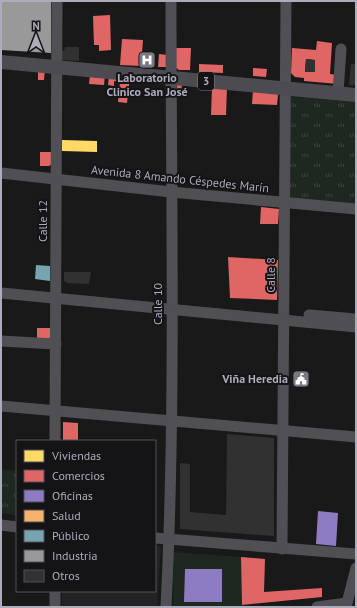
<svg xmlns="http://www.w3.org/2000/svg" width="357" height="608" font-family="'PT Sans',sans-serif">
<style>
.built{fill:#232326}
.grass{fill:url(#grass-tufts)}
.garden{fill:#1f2721;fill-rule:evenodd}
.homes{fill:#ffd966}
.shops{fill:#e06666;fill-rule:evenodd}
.offices{fill:#8e7cc3}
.health{fill:#f6b26b}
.public{fill:#76a5af}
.industry{fill:#999}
.building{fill:#313132}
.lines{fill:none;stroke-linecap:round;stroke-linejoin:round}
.minor{stroke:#4f4f54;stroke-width:11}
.major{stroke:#4c4c50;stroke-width:14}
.rail{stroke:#4e4f52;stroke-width:2.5;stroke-dasharray:5 4;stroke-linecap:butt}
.labels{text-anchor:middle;stroke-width:4;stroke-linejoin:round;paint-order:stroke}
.shield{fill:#141316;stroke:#7e7f8a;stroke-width:1}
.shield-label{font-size:11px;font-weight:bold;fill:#abadbb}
.poi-label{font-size:12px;font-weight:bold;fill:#abadbb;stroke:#141316}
.street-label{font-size:12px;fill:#abadbb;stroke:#141316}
</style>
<defs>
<pattern id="grass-tufts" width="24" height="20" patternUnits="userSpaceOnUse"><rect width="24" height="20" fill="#1f2721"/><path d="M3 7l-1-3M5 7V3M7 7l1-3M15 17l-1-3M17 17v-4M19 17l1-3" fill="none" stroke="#3d443f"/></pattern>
</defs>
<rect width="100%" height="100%" fill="#19191a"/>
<polygon class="built" points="155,546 161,546 157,607 62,607 62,591 155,591"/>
<g class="grass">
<polygon points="290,94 356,101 356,204 289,198"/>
<polygon points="1,469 17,471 17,515 1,513"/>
</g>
<path class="garden" d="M174,552L241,557L242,607H173ZM185,569H222V602H185Z"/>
<polygon class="homes" points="62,140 97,141 97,152 62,151"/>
<g class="shops">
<polygon points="110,15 111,50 99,51 99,45 94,45 93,16"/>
<polygon points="122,39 143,40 141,66 120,65"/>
<path d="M317,41L332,43L330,74L339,75L338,84L304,81V78L295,77L291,73L292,48L316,50ZM306,59L315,60V72H305Z"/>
<polygon points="176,48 191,48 190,70 179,70 176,68"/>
<polygon points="159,54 167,55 166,67 158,67"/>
<polygon points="199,64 223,65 223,73 199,72"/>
<polygon points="253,68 267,69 266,77 253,76"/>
<polygon points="38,69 45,69 44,80 38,80"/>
<polygon points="90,74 105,75 104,85 89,84"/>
<polygon points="109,75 130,77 127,103 118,102 120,82 114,81 114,86 108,85"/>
<polygon points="182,83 181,95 177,95 177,85"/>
<polygon points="212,87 227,87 226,115 211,115"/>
<polygon points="253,90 275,91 278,95 277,105 252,104"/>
<polygon points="40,152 51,152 52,164 49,166 40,166"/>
<polygon points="261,207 279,209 278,224 260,224"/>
<polygon points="228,257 278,260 277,300 230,298"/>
<polygon points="37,328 50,328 50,337 49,339 37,339"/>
<polygon points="63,422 78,423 78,441 63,441"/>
<polygon points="241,557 265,559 264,592 322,588 322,597 242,605"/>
</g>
<g class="offices">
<polygon points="318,511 338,513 336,546 316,544"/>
<polygon points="185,569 222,569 222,602 184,602"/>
</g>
<polygon class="health" points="142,53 152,53 151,66 141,66"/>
<polygon class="public" points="36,265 50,266 50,281 35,279"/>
<polygon class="industry" points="1,1 51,1 51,53 1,50"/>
<g class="building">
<polygon points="65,47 79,47 79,61 61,60 61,51 64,51"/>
<polygon points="306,59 315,60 315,72 305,72"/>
<polygon points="351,64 356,64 356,85 349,85"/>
<polygon points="64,272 91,272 89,284 67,283 64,281"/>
<polygon points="227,434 274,438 274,536 180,529 180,463 190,464 190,512 226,515"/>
</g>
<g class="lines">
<g class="minor">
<polyline points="338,93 341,49"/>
<polyline points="1,173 171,192 356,209"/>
<polyline points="1,293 356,327"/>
<polyline points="309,315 356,319"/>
<polyline points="1,341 56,344"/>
<polyline points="1,406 356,437"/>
<polyline points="55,441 57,1"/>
<polyline points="1,525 17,527"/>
<polyline points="155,538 356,554"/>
<polyline points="282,549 286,1"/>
<polyline points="55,591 55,607"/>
<path d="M166,607C176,405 171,203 171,1"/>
<polyline points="317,607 347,603"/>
<polyline points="346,607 356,568"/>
</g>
<polyline class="major" points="1,62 356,95"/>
<polyline class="rail" points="1,289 356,323"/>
</g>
<defs>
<g id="hospital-square" transform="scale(0.9)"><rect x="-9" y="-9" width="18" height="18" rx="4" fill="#787983" stroke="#141316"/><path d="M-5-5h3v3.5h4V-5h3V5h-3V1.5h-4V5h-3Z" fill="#fff"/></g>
<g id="civic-square" transform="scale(0.9)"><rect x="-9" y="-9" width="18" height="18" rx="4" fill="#787983" stroke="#141316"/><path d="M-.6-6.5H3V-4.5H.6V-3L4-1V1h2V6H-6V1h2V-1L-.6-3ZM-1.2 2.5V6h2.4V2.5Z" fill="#fff"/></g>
</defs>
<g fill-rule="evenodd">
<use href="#hospital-square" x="147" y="60"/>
<use href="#civic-square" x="301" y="379"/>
</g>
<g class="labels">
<rect class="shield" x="198" y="72" width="16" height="18" rx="3"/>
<g class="shield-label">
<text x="206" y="85">3</text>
</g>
<g class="poi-label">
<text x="147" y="82">Laboratorio<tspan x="147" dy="14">Clinico San José</tspan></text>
<text x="288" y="383" text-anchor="end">Viña Heredia</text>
</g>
<g class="street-label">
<text transform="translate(180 179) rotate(6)" y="4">Avenida 8 Amando Céspedes Marín</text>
<text transform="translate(43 221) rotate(-90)" y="4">Calle 12</text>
<text transform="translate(271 275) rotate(-90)" y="4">Calle 8</text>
<text transform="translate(158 304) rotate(-90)" y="4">Calle 10</text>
</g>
</g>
<rect width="357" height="608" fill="none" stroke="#abadbb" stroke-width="4"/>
<rect x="16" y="440" width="140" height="152" fill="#141316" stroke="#505158"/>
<rect x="24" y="450" width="20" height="12" fill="#ffd966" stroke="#505158"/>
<text x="52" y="460" font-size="12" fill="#abadbb">Viviendas</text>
<rect x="24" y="470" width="20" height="12" fill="#e06666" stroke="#505158"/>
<text x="52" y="480" font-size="12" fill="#abadbb">Comercios</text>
<rect x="24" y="490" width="20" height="12" fill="#8e7cc3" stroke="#505158"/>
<text x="52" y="500" font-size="12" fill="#abadbb">Oficinas</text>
<rect x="24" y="510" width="20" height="12" fill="#f6b26b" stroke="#505158"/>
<text x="52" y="520" font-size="12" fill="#abadbb">Salud</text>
<rect x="24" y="530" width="20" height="12" fill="#76a5af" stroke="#505158"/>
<text x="52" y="540" font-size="12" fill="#abadbb">Público</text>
<rect x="24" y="550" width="20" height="12" fill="#999999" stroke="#505158"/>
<text x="52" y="560" font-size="12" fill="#abadbb">Industria</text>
<rect x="24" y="570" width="20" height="12" fill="#313132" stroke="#505158"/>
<text x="52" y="580" font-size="12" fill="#abadbb">Otros</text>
<g transform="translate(36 36)" stroke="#141316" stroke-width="3" paint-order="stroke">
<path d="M0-3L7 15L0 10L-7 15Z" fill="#abadbb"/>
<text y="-6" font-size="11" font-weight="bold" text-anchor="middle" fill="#abadbb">N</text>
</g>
</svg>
